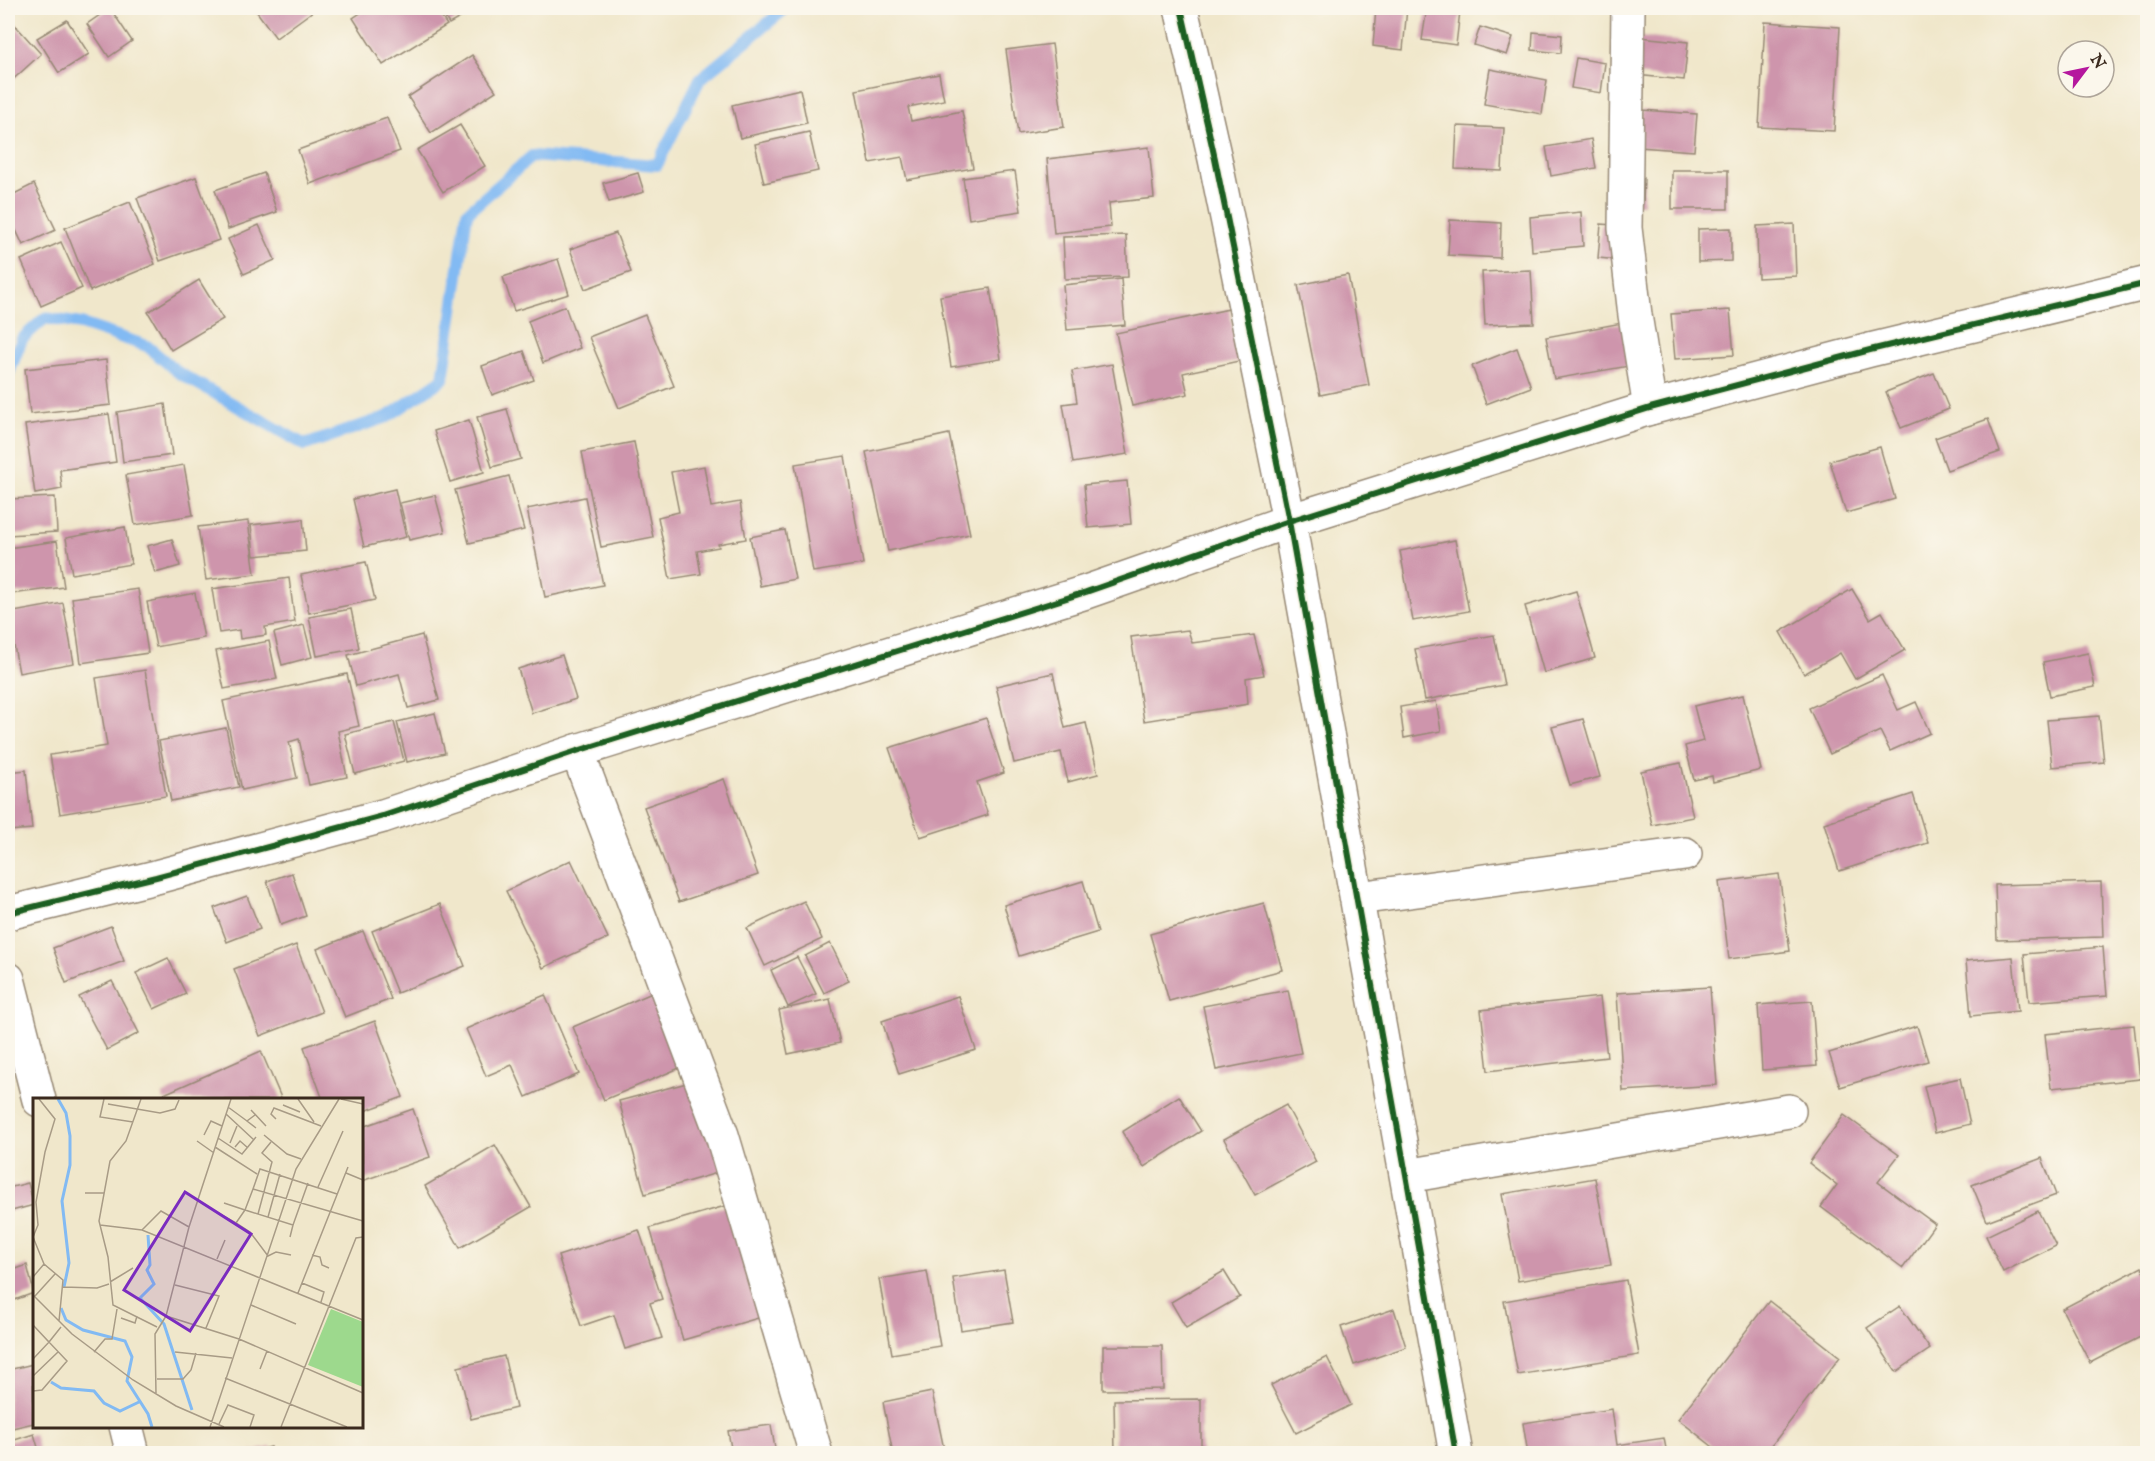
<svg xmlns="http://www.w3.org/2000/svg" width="2155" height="1461" font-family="'IM FELL English',serif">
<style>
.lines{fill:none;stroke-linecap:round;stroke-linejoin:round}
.stream{stroke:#82baf3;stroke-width:12}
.building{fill:#ce95ac}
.minor-casing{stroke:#968874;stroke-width:36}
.tertiary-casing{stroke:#968874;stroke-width:36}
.minor{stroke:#fff;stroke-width:33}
.tertiary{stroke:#fff;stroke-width:33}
.cycleway-casing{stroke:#fbf7ec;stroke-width:10}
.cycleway{stroke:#1b5e20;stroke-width:6}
.inset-river{fill:none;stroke:#82baf3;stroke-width:3}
.inset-road{fill:none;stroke:#a89b86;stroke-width:1.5}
.view{fill:#7b2cbf;fill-opacity:0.15;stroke:#7b2cbf;stroke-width:3}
.inset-edge{fill:none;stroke:#3b2a1e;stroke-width:3}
</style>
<rect width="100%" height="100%" fill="#fbf7ec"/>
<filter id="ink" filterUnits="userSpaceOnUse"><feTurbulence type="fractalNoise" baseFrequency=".0167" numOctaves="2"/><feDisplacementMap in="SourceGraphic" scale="12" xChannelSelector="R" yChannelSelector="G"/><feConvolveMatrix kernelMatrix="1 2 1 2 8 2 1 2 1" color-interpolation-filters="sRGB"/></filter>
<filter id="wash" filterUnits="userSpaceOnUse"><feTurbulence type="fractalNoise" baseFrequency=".008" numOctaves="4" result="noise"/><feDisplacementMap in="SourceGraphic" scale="24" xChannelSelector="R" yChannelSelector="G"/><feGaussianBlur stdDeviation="1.35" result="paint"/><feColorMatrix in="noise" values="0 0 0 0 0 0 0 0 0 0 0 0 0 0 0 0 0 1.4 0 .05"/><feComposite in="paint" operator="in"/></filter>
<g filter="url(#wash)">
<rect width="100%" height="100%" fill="#f0e7cb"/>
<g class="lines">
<polyline class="stream" points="8,375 22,339 45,318 81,324 147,346 179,373 305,445 387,417 443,379 467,213 532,156 657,165 700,79 786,8"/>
</g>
<g id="blocks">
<g class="building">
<polygon points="110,8 132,41 109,57 87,24"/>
<polygon points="254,8 310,8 313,11 276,38"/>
<polygon points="368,8 435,8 447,25 383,65 353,18"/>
<polygon points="439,8 478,8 449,24"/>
<polygon points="1376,8 1407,8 1403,50 1373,46"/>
<polygon points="1427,8 1460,11 1456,45 1422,40"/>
<polygon points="8,17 41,54 8,84"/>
<polygon points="67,20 89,54 59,73 37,38"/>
<polygon points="1765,22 1840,27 1834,131 1759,127"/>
<polygon points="1480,27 1513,37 1507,55 1474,45"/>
<polygon points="1533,32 1562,35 1561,53 1532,50"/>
<polygon points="1640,37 1688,42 1684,80 1636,75"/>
<polygon points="1052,44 1064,127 1018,134 1006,50"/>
<polygon points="472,55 496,91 431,133 408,97"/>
<polygon points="1576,58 1605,63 1601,93 1571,88"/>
<polygon points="1490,69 1547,80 1542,114 1484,104"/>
<polygon points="939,74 944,100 908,107 911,121 962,111 973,168 907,180 902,157 870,163 856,90"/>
<polygon points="800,89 807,123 740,138 732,105"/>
<polygon points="1642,110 1697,114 1694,151 1639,147"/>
<polygon points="387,118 400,151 310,184 298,150"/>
<polygon points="460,125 485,166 443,192 417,150"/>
<polygon points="1457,126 1504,128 1502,171 1455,169"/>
<polygon points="809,132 818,171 764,183 755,144"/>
<polygon points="1591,139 1596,168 1551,176 1546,147"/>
<polygon points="1149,147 1154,198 1109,203 1111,227 1054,233 1047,159"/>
<rect x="1672" y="170" width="56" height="39"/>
<polygon points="1015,171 1021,211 969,219 963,178"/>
<polygon points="264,173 277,212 228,229 215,190"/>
<polygon points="638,173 644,192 609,202 603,183"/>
<polygon points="196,177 219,240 160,261 137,198"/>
<polygon points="1633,178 1644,178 1643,204 1632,203"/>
<polygon points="34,184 56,230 23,245 8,213 8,197"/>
<polygon points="130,202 155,264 90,291 65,228"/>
<polygon points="1581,212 1583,246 1532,251 1530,217"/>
<polygon points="1450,220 1501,223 1500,258 1448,255"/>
<polygon points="1601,224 1623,226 1620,260 1598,258"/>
<polygon points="1794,224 1796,276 1758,278 1757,226"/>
<polygon points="259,225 275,260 244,274 228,239"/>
<polygon points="1731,228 1731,261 1698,262 1698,229"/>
<polygon points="616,233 631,272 585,289 570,249"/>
<polygon points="1126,235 1128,277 1065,279 1063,237"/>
<polygon points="8,236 13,246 8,249"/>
<polygon points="61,242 82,288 41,306 21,260"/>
<polygon points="558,259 569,294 514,311 503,277"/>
<polygon points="1531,270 1534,323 1485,325 1482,272"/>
<polygon points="1348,275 1369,385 1320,395 1298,285"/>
<polygon points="1121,279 1125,325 1067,330 1063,285"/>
<polygon points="199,280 223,319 171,350 148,312"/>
<polygon points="990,288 1001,359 951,367 940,296"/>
<polygon points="565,306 580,348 543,363 528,321"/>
<polygon points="1229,309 1239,361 1183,373 1188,394 1132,406 1116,333"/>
<polygon points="1730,310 1734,355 1675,359 1671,314"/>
<polygon points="645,315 674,386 619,408 589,337"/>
<polygon points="1627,322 1635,365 1554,379 1546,337"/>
<polygon points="1517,348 1531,387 1486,404 1472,366"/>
<polygon points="524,351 534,380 492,395 482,366"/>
<polygon points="106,360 111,405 30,414 25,369"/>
<polygon points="1112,364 1128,454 1073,463 1063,404 1077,402 1072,371"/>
<polygon points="1934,373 1949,409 1901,428 1886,392"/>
<polygon points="165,404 172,455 123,462 117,412"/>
<polygon points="507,409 521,459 492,467 477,417"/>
<polygon points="109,414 116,462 60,470 62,489 35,494 25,425"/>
<polygon points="1988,419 2000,452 1947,470 1935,438"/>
<polygon points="469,420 484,472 450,482 434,431"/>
<polygon points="949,434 970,534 888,551 866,452"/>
<polygon points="634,442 653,537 601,547 582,452"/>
<polygon points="1880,447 1895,499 1846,513 1830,461"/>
<polygon points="845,456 863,564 813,572 795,464"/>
<polygon points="184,465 193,515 135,525 126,475"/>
<polygon points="704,466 711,507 740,502 746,539 718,544 719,547 697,551 701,574 670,579 658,517 679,512 671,472"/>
<polygon points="509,476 524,530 469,543 455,490"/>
<polygon points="1127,481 1131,524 1088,528 1084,485"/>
<polygon points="395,489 406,537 364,547 353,499"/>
<polygon points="435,495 445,532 409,540 400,503"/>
<polygon points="55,497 57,532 8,535 8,499"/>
<polygon points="585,497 603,585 545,597 527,509"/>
<polygon points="303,519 306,551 254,556 251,525"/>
<polygon points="248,521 255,574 206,580 198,527"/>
<polygon points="125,527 131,564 72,574 66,538"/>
<polygon points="785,530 795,579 760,586 750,537"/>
<polygon points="172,539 180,566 155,573 147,546"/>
<polygon points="1455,540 1469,611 1413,621 1400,551"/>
<polygon points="57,541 64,587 12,594 8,548"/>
<polygon points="366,562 375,600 309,613 301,575"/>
<polygon points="289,578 295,622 265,627 266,635 240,639 239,630 219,633 212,589"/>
<polygon points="138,589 148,653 81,663 72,598"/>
<polygon points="1852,589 1870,619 1882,612 1905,650 1855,679 1840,653 1804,674 1780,632"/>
<polygon points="1576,591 1595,658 1544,673 1525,606"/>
<polygon points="195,593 204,638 156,647 147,602"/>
<polygon points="63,603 74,663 19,673 8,613"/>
<polygon points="351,609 359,648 317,656 309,617"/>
<polygon points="304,625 312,657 282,665 274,633"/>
<polygon points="1188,630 1192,643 1254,635 1264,675 1246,678 1248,704 1144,721 1131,637"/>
<polygon points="422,635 439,700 408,708 399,674 356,686 348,655"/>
<polygon points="1494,635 1504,685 1425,700 1415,649"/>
<polygon points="269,641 277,679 224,689 216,651"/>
<polygon points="2088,653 2095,687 2050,696 2043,662"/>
<polygon points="562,655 576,699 532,713 518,669"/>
<polygon points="145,670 166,796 60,814 50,755 107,746 96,678"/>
<polygon points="1053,673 1065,728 1086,723 1098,774 1068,782 1061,752 1014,763 996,686"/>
<polygon points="347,674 359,726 338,731 347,777 309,785 299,739 289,742 297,778 242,790 223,701"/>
<polygon points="1882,675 1898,710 1916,702 1930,733 1890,751 1880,731 1830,754 1809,708"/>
<polygon points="1743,695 1761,770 1713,782 1712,776 1694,780 1685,746 1703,741 1694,706"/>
<polygon points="1436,701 1441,731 1404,738 1400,707"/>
<polygon points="435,713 445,753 407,762 397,722"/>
<polygon points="2099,716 2104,762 2052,767 2047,720"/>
<polygon points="986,718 1004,773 977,782 988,815 920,837 889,748"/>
<polygon points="1583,719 1600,777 1570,785 1552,727"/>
<polygon points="394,722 404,761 355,774 345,734"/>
<polygon points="226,728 239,787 171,801 159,741"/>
<polygon points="1681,763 1693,817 1652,825 1641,771"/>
<polygon points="26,770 32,829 8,831 8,772"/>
<polygon points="724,779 758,875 679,902 644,807"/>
<polygon points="1913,794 1928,843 1839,871 1824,823"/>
<polygon points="571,860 608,938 543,968 506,891"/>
<polygon points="292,873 306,916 281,925 267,881"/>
<polygon points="1779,874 1790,951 1729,959 1719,882"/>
<polygon points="1083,881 1098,932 1019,956 1004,905"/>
<polygon points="2101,882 2103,937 1997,940 1995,885"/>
<polygon points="247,896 260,929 227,942 214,908"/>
<polygon points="804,901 822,939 765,966 747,928"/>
<polygon points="1264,903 1282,970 1169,1001 1150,934"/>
<polygon points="440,904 465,966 397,993 372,931"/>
<polygon points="111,926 124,961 66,983 53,948"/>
<polygon points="363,931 391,999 345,1017 317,949"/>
<polygon points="830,943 849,981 824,993 805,956"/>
<polygon points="296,945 322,1012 260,1036 234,969"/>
<polygon points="2103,947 2107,996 2029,1002 2024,954"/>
<polygon points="797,957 816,994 788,1007 771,970"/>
<polygon points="2013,957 2018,1011 1971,1016 1966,961"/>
<polygon points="168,958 186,994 154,1009 136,973"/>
<polygon points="112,981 139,1033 107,1050 79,997"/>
<polygon points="1710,987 1717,1085 1623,1091 1617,993"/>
<polygon points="1288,990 1301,1053 1216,1070 1203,1006"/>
<polygon points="652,993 684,1066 604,1100 573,1027"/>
<polygon points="545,995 579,1074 526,1097 512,1065 486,1076 466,1029"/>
<polygon points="958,996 976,1050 899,1074 882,1021"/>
<polygon points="1600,997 1607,1057 1488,1071 1481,1010"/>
<polygon points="830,999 840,1043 788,1054 779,1010"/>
<polygon points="1812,1001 1817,1066 1762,1070 1758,1005"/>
<polygon points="375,1021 403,1097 362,1112 362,1100 323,1100 304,1047"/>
<polygon points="2134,1025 2140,1079 2051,1088 2045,1034"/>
<polygon points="1917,1026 1928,1061 1840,1087 1829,1053"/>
<polygon points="261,1051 282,1100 164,1100 162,1095"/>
<polygon points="1960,1078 1970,1124 1935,1133 1924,1086"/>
<polygon points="698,1080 724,1171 645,1194 619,1101"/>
<polygon points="1179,1096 1201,1131 1144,1167 1122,1132"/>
<polygon points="1286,1105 1316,1162 1255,1195 1224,1139"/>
<polygon points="413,1109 430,1157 362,1181 362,1127"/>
<polygon points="1844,1115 1899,1155 1878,1182 1935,1224 1903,1268 1821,1207 1837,1185 1809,1163"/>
<polygon points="495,1145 531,1207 460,1248 425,1186"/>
<polygon points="2042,1158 2056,1195 1987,1221 1972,1185"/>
<polygon points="1595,1178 1611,1265 1518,1281 1502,1194"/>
<polygon points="28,1183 34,1205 8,1212 8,1188"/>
<polygon points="732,1204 765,1316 683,1340 650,1228"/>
<polygon points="2038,1211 2056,1246 2003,1272 1986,1236"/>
<polygon points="639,1230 662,1299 650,1303 662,1338 625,1349 614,1315 581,1326 558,1256"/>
<polygon points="27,1265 34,1293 9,1302 8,1272"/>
<polygon points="2142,1267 2148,1277 2148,1333 2090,1363 2062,1309"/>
<polygon points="1004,1270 1013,1322 961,1330 953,1278"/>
<polygon points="927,1271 940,1346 892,1354 879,1279"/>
<polygon points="1224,1271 1240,1297 1186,1328 1171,1302"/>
<polygon points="1626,1280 1639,1355 1518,1375 1504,1301"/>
<polygon points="1769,1301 1840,1357 1765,1454 1722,1454 1678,1419"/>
<polygon points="1900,1306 1930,1349 1896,1372 1867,1328"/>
<polygon points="1394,1309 1406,1347 1354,1365 1341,1327"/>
<polygon points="1103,1346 1162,1346 1163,1389 1103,1390"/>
<polygon points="504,1356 516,1408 471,1419 458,1367"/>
<polygon points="1327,1357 1351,1405 1296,1433 1271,1385"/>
<polygon points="33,1364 34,1423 8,1429 8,1370"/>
<polygon points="932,1392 945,1454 893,1454 883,1402"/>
<polygon points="1201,1399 1201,1454 1115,1454 1114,1400"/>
<polygon points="1612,1409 1617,1445 1664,1438 1667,1454 1528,1454 1523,1423"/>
<polygon points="771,1425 776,1454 732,1454 728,1431"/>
<polygon points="34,1434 40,1454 8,1454 8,1442"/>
<polygon points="271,1447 273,1454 247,1454 247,1453"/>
</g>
</g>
</g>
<g filter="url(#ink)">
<use href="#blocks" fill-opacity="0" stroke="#968874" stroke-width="1.5"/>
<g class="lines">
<g class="minor-casing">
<g id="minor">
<polyline points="1181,8 1215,159 1289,521"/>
<polyline points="1628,8 1625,228 1635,315 1650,408"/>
<polyline points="577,751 722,1135 816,1454"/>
<polyline points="1358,898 1685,854"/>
<polyline points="1407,1176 1789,1111"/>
</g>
</g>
<g class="tertiary-casing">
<g id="tertiary">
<polyline points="1289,521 1456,1454"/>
<polyline points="8,913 156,877 383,816 577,751 1086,592 1289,521 1650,408 1870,350 2148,283"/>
<polyline points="8,979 39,1100"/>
<polyline points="126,1426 133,1454"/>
</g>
</g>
<use href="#minor" class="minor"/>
<use href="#tertiary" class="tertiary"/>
<g class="cycleway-casing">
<g id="cycleway">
<polyline points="1181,8 1215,159 1289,521 1456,1454"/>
<polyline points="8,913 156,877 383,816 577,751 1086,592 1289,521 1650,408 1870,350 2148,283"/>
</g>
</g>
<use href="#cycleway" class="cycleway"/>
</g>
</g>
<g transform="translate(33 1098)">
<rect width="330" height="330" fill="#f0e7cb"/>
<path d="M298,211L330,224V289L275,267Z" fill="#9dd98d"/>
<path class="inset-river" d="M25,1L33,15L37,38V67L29,103L36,165L31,189M115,137L117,167L114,172L121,186L107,200L131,226L159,312M28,210L33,222L50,232L92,243L99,259L94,283L115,316L119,329M18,284L28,290L61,293L71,305L87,313L106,304"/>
<path class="inset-road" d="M6,1L22,21L12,54L3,104L5,127L0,139L11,166M71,1L67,19L100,24M108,1L93,43L77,63L66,123L75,159L80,207L124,229M265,1L281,24M308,1L330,6M75,6L127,15L142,11L146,2M250,7L267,14M195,9L214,23M218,12L233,28M193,16L221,42M222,17L214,23L223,30M243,21L238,16L241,10L288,28M171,37L178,23L189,28M231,37L254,56L268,61M185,40L209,56L223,39M164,43L181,55M197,45L204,28M182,49L224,76M202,49L207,43L215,50M313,75L330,82M285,89L310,33M52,95H71M304,96L227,71L220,91L330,123M191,105L212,112L220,91M185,115L203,125L212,112L260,127L257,139M225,116L239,64L229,55L238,44M235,119L247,76M203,125L217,134L235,158L243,154L258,157M67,127L109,132L330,222M260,127L275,85M109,132L128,113L156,129M279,157L287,159L289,167L296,170M184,161L192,142M0,179L11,166L30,182L26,223M77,184L100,170M269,185L291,194L288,204M142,187L186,198L173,230M30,189L64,190L76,186M265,195L315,69M0,197L39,236L100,282L143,308L191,329M2,198L22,176M218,207L263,226M133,218L156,129L198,1M88,220L102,225L104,218M0,227L16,244L28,229M206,241L330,295M61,254L72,241H79L84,211M142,254L199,260M0,261L16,244L34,263L9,292L0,293M227,271L234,253M0,278L25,254M192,280L314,329M124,281H150L158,272L163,255M123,296L122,236L133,218L206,241M186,326L195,307L221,317L217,329M177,329L263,71L306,1M248,329L323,140L330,139"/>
<path class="view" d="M152,94L218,136L157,233L91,192Z"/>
<rect width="330" height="330" class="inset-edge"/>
</g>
<rect width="2155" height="1461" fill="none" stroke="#fbf7ec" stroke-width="30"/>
<g transform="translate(2086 69) rotate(58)"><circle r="28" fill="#fbf7ec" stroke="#aea59a" stroke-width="1.5"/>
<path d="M0-4.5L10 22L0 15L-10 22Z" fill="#b5179e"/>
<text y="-9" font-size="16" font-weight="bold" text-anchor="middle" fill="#3b2a1e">N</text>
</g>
</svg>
